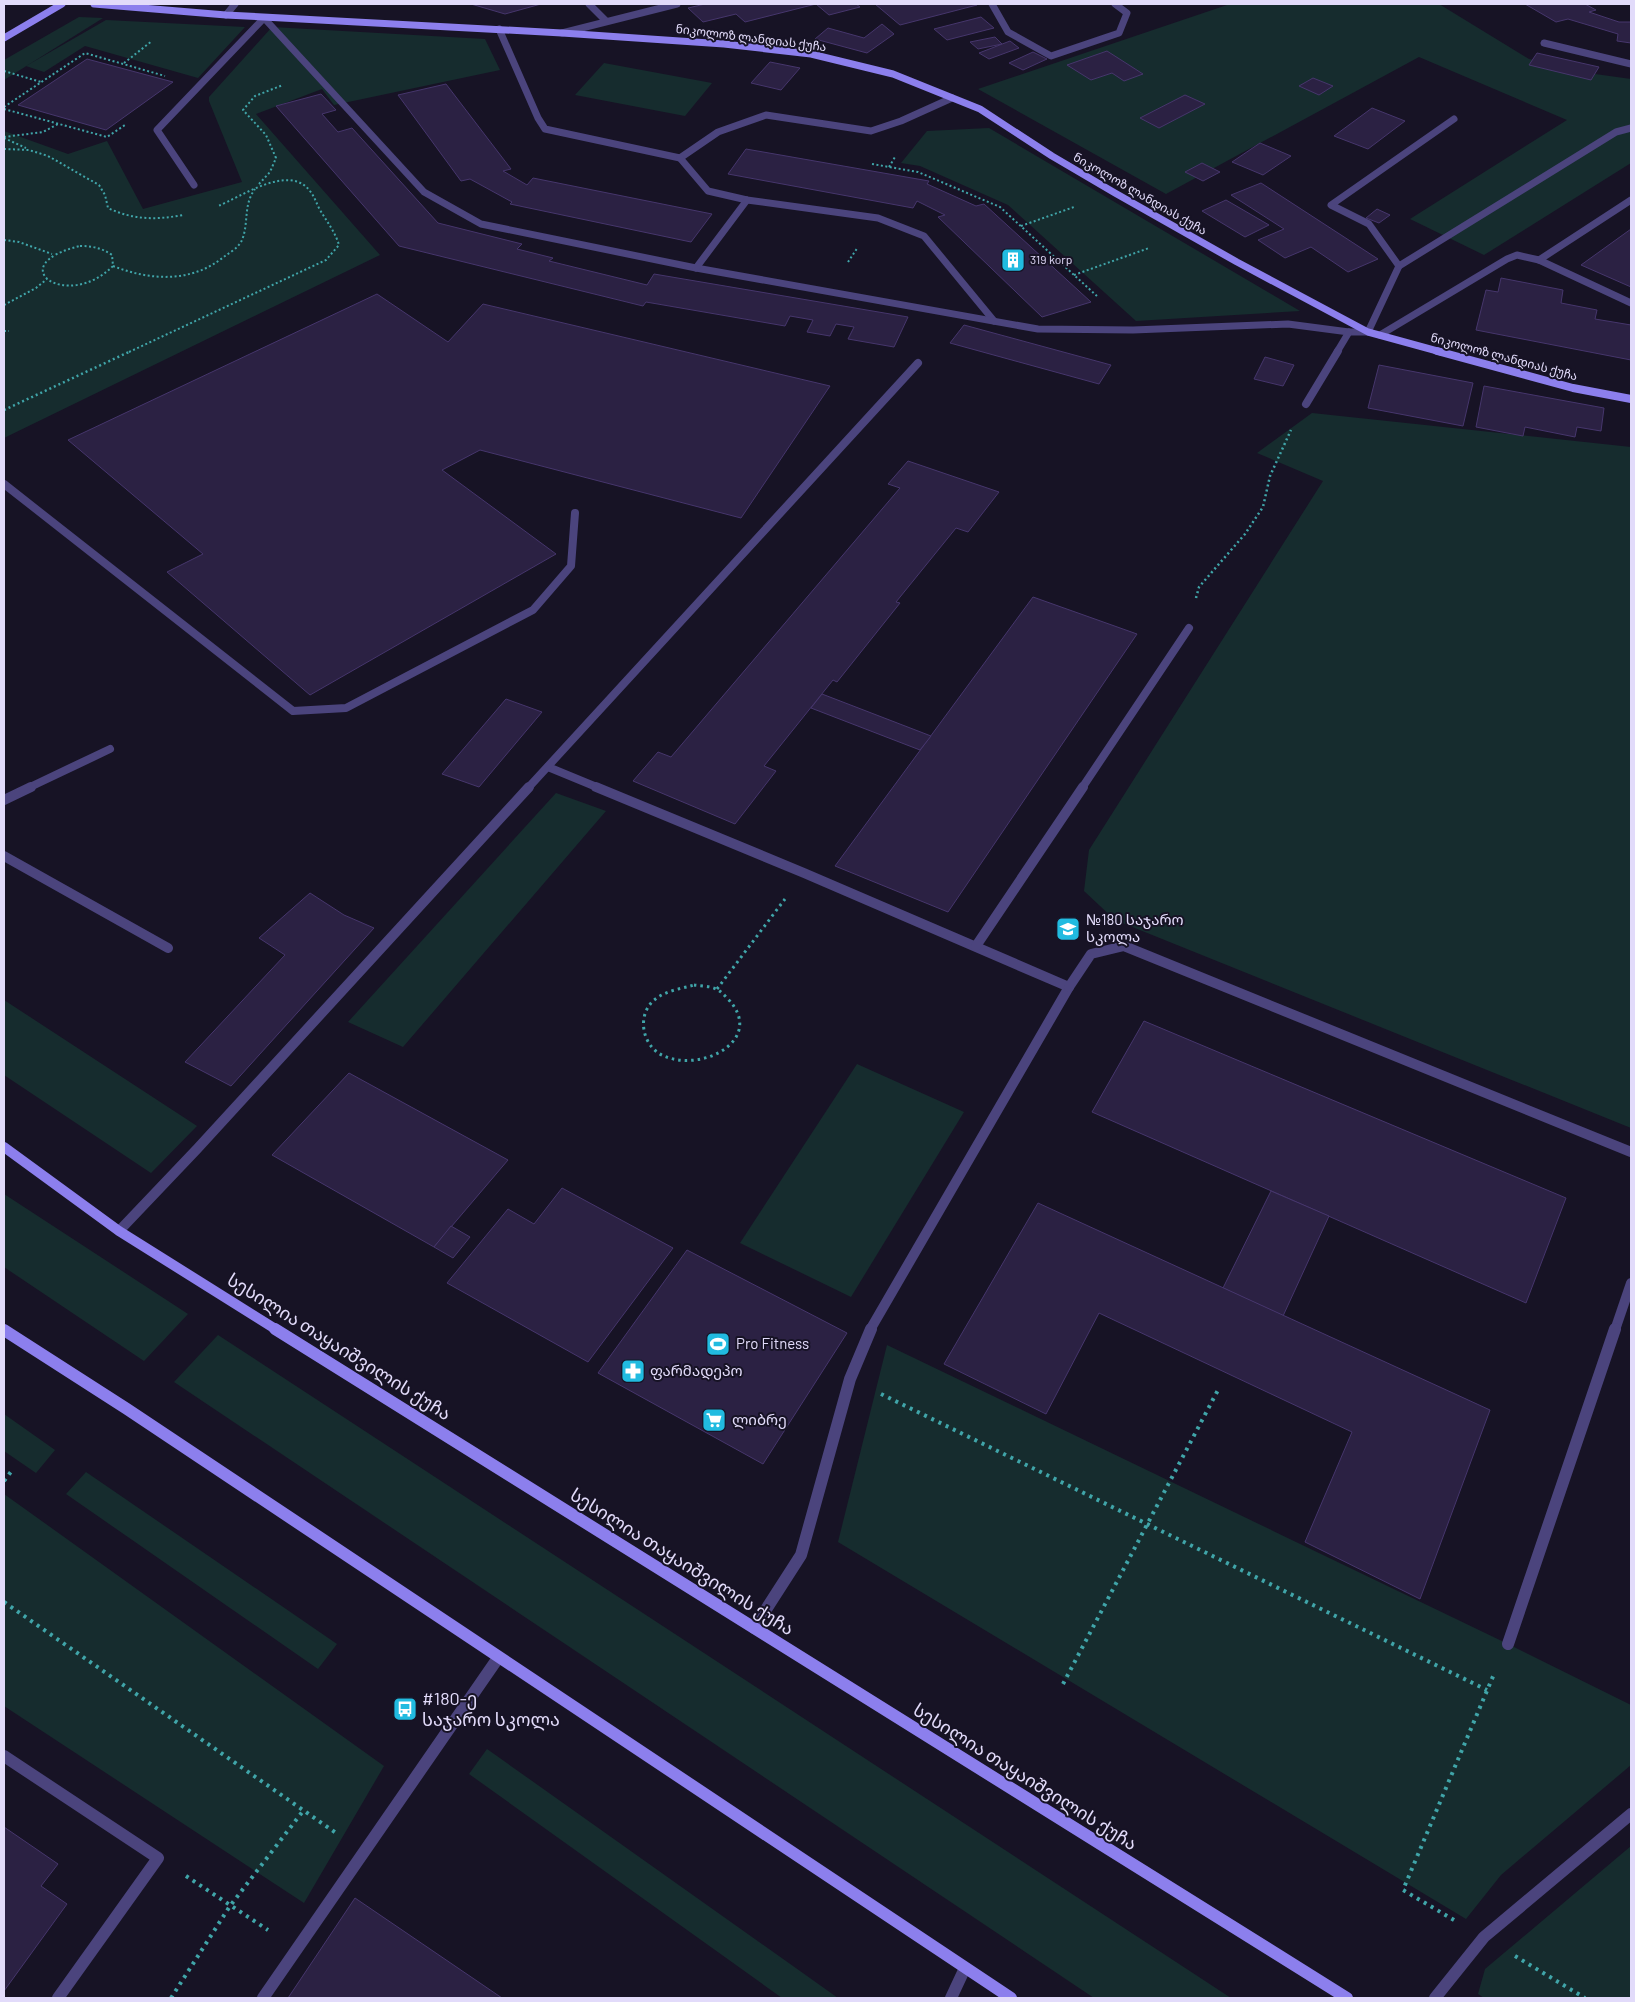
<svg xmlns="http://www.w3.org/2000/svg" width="1635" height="2002" font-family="Barlow,'Noto Sans Georgian',sans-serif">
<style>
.green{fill:#162c2e}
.building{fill:#2b2143;stroke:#46366c}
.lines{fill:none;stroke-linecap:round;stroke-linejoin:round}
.path-far3{stroke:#40a5a9;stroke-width:2;stroke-dasharray:2 2.5;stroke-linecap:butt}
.path-far2{stroke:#40a5a9;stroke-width:2.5;stroke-dasharray:2 3;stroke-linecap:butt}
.path-far1{stroke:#40a5a9;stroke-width:3;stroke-dasharray:2.5 4;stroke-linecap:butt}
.path{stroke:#40a5a9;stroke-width:4;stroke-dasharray:3 5;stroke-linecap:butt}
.lane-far3{stroke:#4b447d;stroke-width:7}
.lane-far2{stroke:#4b447d;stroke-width:8}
.lane-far1{stroke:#4b447d;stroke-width:10}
.lane{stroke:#4b447d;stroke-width:12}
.street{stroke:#4b447d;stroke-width:7}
.secondary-far3{stroke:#8c7fed;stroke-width:7}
.secondary-far2{stroke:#8c7fed;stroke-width:8}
.secondary-far1{stroke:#8c7fed;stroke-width:10}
.secondary{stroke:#8c7fed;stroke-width:12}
.labels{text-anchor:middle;stroke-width:4;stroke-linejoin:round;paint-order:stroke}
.far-street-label{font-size:12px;fill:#e2dbfa;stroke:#171325}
.far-poi-label{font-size:12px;fill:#e2dbfa;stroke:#171325;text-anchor:start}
.poi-label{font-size:15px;fill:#e2dbfa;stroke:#171325;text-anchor:start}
.near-street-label{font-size:18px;fill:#e2dbfa;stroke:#171325}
.near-poi-label{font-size:18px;fill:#e2dbfa;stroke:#171325;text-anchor:start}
</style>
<rect width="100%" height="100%" fill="#171325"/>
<g class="green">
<polygon points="1230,4 1439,4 1529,59 1588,73 1631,79 1631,163 1484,255 1410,219 1567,120 1419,57 1166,194 978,89"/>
<polygon points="79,17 103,18 4,80 4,60"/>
<polygon points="106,20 245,27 198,78 85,46 44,72 26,66"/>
<polygon points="272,27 485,39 500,70 334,105 322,89 256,114 380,255 4,438 4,131 68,154 107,141 143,209 242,182 209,101 209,97"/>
<polygon points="604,63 712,83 685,116 575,95"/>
<polygon points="989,128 1300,311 1136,321 1008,205 920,166 901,163 927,131"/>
<polygon points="1312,413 1631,447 1631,1128 1115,920 1084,891 1089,850 1323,481 1257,453"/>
<polygon points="556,793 606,811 403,1047 348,1022"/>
<polygon points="4,1000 197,1126 151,1173 4,1075"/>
<polygon points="857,1064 964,1112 851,1297 740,1243"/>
<polygon points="4,1194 188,1314 144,1361 4,1267"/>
<polygon points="218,1335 1231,1998 1094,1998 174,1382"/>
<polygon points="887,1345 1508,1644 1631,1705 1631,1765 1501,1875 1466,1919 838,1542"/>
<polygon points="4,1414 55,1450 36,1473 4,1451"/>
<polygon points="86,1472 337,1644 318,1669 66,1494"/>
<polygon points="4,1494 384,1766 304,1903 4,1706"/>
<polygon points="487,1749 838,1998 782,1998 469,1774"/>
<polygon points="1631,1846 1631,1998 1484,1998 1478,1994 1485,1969"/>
</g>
<g class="building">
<polygon points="471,4 541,4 505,14"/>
<polygon points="705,4 816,4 745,22 736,14 703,22 688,8"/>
<polygon points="816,4 856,4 860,7 829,15"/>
<polygon points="875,4 975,4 977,5 900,25"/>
<polygon points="1525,4 1585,4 1596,10 1589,12 1619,22 1631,22 1631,43 1617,41 1618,34 1568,19 1556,22"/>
<polygon points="981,17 994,28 947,40 934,29"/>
<polygon points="882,24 894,34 867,53 815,39 828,28 864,38"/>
<polygon points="995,37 1002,44 978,49 970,42"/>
<polygon points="1010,41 1019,48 989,59 979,53"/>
<polygon points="1107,51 1143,74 1124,81 1112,73 1091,80 1067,65"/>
<polygon points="1033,52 1047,59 1023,70 1009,63"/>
<polygon points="1537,53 1599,67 1591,80 1529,65"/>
<polygon points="87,59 173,82 106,130 18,105"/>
<polygon points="770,62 800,68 781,90 751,83"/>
<polygon points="1313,78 1333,86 1319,95 1299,86"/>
<polygon points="446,84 511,169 503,171 527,185 533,178 712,214 691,242 510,204 512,202 470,179 461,181 398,95"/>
<polygon points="321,94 336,110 322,114 338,132 352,128 438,223 522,244 517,249 553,258 549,261 647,285 654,274 908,317 894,347 848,339 854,327 836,324 830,336 807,332 813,320 790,316 785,326 646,302 643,306 399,246 276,106"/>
<polygon points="1185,95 1205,104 1159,128 1140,118"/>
<polygon points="1372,108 1405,121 1368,149 1334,136"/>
<polygon points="1260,143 1291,156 1263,175 1232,162"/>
<polygon points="746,149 929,181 927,184 976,206 984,204 1091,302 1042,317 938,217 945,215 917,201 913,208 728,174"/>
<polygon points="1202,163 1220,172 1203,181 1185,172"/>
<polygon points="1261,183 1378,259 1348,272 1311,247 1285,258 1258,240 1284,229 1231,195"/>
<polygon points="1226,200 1269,225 1245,237 1202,211"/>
<polygon points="1377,209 1390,215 1379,223 1366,218"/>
<polygon points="1631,229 1631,287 1581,265"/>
<polygon points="1501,278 1563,290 1561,303 1597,310 1595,319 1631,325 1631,360 1476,330 1486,290 1498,292"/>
<polygon points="377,294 448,342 483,304 830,386 741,518 480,450 442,470 556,554 310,695 167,572 203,554 68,440"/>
<polygon points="964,325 1111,365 1099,384 950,343"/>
<polygon points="1265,357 1294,365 1283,386 1254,379"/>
<polygon points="1379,365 1473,383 1463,426 1368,408"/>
<polygon points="1484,386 1604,408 1601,431 1577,427 1575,437 1525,427 1523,436 1476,427"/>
<polygon points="908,461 999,492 968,532 956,528 896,602 900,603 837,682 833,680 764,766 776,771 735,824 633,781 658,752 671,757 900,488 888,484"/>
<polygon points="1033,597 1137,634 948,912 835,866"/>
<polygon points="822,694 931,736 920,750 811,708"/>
<polygon points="506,699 542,712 479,787 442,774"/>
<polygon points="310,893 344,915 374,928 231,1086 185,1062 285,955 259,938"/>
<polygon points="1144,1021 1566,1198 1526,1303 1092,1112"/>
<polygon points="349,1073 508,1160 434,1247 272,1155"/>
<polygon points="562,1188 673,1248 588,1362 447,1283 508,1209 534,1224"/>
<polygon points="1271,1191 1329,1216 1283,1316 1223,1288"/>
<polygon points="1038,1203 1490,1410 1420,1599 1305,1542 1352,1432 1099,1313 1046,1414 944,1364"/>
<polygon points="451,1226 470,1237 453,1258 434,1247"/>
<polygon points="687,1250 847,1333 763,1464 598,1373"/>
<polygon points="4,1827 58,1864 41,1886 67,1904 4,1991"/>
<polygon points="355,1898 502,1998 288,1998"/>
</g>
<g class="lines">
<g class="path-far3">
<polyline points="124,63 152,41"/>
<polyline points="4,71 41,82"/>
<polyline points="4,107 85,53 165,76"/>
<polyline points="4,109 107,137 125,125"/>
<polyline points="4,137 43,132 58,124"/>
<polyline points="4,138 26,148"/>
<path d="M4,149L29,150L48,156L99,185L105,195L108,208C133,220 156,220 183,215"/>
<polyline points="872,164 918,172 1000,207 1098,297"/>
<polyline points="889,167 895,157"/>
<polyline points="259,184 270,172 276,158 266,135 243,110 255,96 283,85"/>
<polyline points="1021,226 1074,207"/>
<polyline points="4,240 19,242 52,254"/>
<path d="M80,246C92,246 102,248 112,255L113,266C67,312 0,265 80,246Z"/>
<polyline points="848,262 858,247"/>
<path d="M113,266C151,281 192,283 225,256C231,252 239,247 242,240C249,223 243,205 255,189"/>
<polyline points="1074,275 1149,248"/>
<polyline points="4,305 36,288 47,279"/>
<polyline points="4,331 9,331"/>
<path d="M129,352L326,260L339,245C335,231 326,221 319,208C316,202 314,196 310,191C289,163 241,197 218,206"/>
</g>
<g class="path-far2">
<polyline points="4,410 131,351"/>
<polyline points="1196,598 1199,587 1245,534 1263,507 1270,476 1291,430"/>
</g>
<g class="path-far1">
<path d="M694,985C701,986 710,986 716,989C721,991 724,995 728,999C766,1039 703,1073 664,1056C644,1048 636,1019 652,1002C663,991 680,989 694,985Z"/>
<polyline points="717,989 785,899"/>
</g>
<g class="path">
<polyline points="881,1394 1487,1690"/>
<polyline points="4,1481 13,1469"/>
<polyline points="4,1602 336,1833"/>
<polyline points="1063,1684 1218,1390"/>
<polyline points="186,1876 268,1930"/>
<polyline points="1454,1920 1403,1890 1494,1674"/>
<polyline points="1515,1956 1585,1998"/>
<polyline points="171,1998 230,1906 303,1811"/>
</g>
<g class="lane-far3">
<polyline points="589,4 606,21"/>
<polyline points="992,4 1008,32 1051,56 1119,33 1127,13 1115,4"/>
<polyline points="226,15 235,4"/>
<polyline points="499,29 538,118 545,129 680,158 718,132 766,115 871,131 901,121 952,98"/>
<polyline points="1544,43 1631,64"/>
<polyline points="680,158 708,191 747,200 878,218 924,236 994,321"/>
<polyline points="194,185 157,130 264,18 424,192 481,224 696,268 1038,329 1133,330 1288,324 1349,332 1368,332 1399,266 1369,224 1331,205 1454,119"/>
<polyline points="1539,260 1631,200"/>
<polyline points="1399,266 1616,132 1631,128"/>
<polyline points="696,268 747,200"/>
<polyline points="1380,335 1507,259 1517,255 1539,260 1631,303"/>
<polyline points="1337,352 1349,332"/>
</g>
<g class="lane-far2">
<polyline points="1306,404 1338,351"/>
<polyline points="4,484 293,711 346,708 533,610 571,566 575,513"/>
<polyline points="548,767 599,788"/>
<polyline points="28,788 110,749"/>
<polyline points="528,788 918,363"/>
<polyline points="1082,788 1189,628"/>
</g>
<g class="lane-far1">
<polyline points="596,787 804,873 1069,987 870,1330"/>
<polyline points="4,800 31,787"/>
<polyline points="4,856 168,948"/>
<polyline points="976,946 1083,787"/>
<polyline points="1069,987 1091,954 1124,946 1631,1152"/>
<polyline points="119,1231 197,1149 529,787"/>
<polyline points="1615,1330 1631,1283"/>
</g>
<g class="lane">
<polyline points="754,1628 801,1555 850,1379 871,1329"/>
<polyline points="1508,1644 1615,1329"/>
<polyline points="4,1756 158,1858 58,1998"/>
<polyline points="263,1998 498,1658"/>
<polyline points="951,1998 965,1968"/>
<polyline points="1435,1998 1484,1937 1631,1814"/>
</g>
<polyline class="street" points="562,33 677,4"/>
<g class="secondary-far3">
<polyline points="94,4 226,15 562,33 724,44 811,54 893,74 980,109 1052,156 1115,193 1237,262 1368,332 1441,352"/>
<polyline points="4,38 62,4"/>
</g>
<polyline class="secondary-far2" points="1437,351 1573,388 1631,399"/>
<polyline class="secondary-far1" points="4,1147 119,1231 277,1330"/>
<g class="secondary">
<polyline points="275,1329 1347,1998"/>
<polyline points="4,1330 127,1409 1011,1998"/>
</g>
</g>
<defs>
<g id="building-square" transform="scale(1.25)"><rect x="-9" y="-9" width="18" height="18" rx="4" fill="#21bbe0" stroke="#171325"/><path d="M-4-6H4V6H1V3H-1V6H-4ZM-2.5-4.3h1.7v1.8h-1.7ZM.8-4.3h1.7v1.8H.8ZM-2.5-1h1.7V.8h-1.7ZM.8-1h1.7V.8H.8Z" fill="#fff"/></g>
<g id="school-square" transform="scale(1.25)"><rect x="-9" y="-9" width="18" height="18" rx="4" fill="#21bbe0" stroke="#171325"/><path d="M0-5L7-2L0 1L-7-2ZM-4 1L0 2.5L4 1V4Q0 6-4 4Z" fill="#fff"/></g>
<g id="stadium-square" transform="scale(1.25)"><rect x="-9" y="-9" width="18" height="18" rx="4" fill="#21bbe0" stroke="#171325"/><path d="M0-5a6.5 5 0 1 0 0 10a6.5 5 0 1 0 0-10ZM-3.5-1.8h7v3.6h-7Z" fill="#fff"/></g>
<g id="pharmacy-square" transform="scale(1.25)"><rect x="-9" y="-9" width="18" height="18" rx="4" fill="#21bbe0" stroke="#171325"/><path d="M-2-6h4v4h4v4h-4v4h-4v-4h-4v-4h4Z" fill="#fff"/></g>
<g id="supermarket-square" transform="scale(1.25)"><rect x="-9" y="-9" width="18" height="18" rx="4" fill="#21bbe0" stroke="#171325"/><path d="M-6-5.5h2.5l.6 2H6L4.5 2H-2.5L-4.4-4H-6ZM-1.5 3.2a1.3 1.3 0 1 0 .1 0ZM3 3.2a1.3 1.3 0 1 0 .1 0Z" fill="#fff"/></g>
<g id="bus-square" transform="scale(1.25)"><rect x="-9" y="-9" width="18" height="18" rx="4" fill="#21bbe0" stroke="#171325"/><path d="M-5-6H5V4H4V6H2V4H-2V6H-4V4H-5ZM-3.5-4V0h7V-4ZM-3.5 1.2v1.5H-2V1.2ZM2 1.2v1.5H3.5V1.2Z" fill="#fff"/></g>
</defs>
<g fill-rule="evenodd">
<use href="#building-square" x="1013" y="260"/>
<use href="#school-square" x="1068" y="929"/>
<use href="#stadium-square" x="718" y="1344"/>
<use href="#pharmacy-square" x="633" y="1371"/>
<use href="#supermarket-square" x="714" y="1420"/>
<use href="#bus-square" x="405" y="1709"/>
</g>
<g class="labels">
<g class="far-street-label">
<text transform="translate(751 38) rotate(7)" y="4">ნიკოლოზ ლანდიას ქუჩა</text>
<text transform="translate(1140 194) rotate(30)" y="4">ნიკოლოზ ლანდიას ქუჩა</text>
<text transform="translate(1504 357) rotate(15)" y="4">ნიკოლოზ ლანდიას ქუჩა</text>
</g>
<g class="far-poi-label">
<text x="1030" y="264">319 korp</text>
</g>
<g class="poi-label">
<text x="1086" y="925">№180 საჯარო<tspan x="1086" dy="17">სკოლა</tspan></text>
<text x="736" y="1349">Pro Fitness</text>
<text x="650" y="1376">ფარმადეპო</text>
<text x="732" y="1425">ლიბრე</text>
</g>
<g class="near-street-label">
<text transform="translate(339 1347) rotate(32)" y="6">სესილია თაყაიშვილის ქუჩა</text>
<text transform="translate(682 1562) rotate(32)" y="6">სესილია თაყაიშვილის ქუჩა</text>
<text transform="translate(1025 1777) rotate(32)" y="6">სესილია თაყაიშვილის ქუჩა</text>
</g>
<g class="near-poi-label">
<text x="422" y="1705">#180-ე<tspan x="422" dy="21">საჯარო სკოლა</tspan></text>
</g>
</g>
<rect width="1635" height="2002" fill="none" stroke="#e2dbfa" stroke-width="10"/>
</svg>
